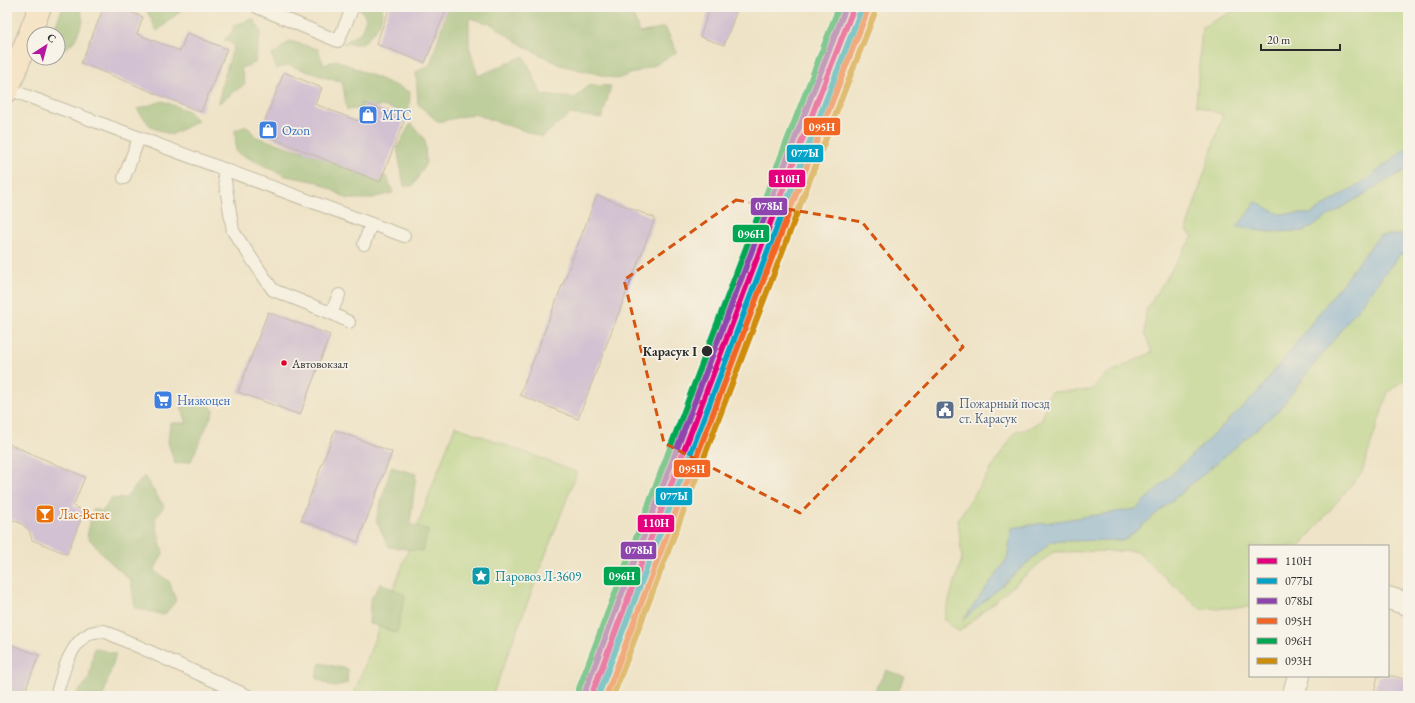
<svg xmlns="http://www.w3.org/2000/svg" width="1415" height="703" font-family="'EB Garamond',serif">
<style>
.green{fill:#a8d27d;stroke:#6a7e54}
.forest{fill:#86b46c;stroke:#58704c}
.water{fill:#71aae1;stroke:#4e6a86}
.building{fill:#af97df}
.lines{fill:none;stroke-linecap:round;stroke-linejoin:round}
.lane-casing{stroke:#8d8779;stroke-width:14}
.street-casing{stroke:#8d8779;stroke-width:24}
.secondary-casing{stroke:#8d8779;stroke-width:24}
.lane{stroke:#fff;stroke-width:12}
.street{stroke:#fff;stroke-width:22}
.secondary{stroke:#fee4c6;stroke-width:22}
.rail{stroke:#2b2b2b;stroke-width:3}
.rail-1-casing{stroke:#f7f3e8;stroke-width:9}
.rail-2-casing{stroke:#f7f3e8;stroke-width:9}
.rail-3-casing{stroke:#f7f3e8;stroke-width:9}
.rail-4-casing{stroke:#f7f3e8;stroke-width:9}
.rail-5-casing{stroke:#f7f3e8;stroke-width:9}
.rail-6-casing{stroke:#f7f3e8;stroke-width:9}
.rail-1{stroke:#e5007d;stroke-width:6}
.rail-2{stroke:#02a3c6;stroke-width:6}
.rail-3{stroke:#8e44ad;stroke-width:6}
.rail-4{stroke:#f26522;stroke-width:6}
.rail-5{stroke:#00a651;stroke-width:6}
.rail-6{stroke:#ce8d09;stroke-width:6}
.marked{fill:none;stroke:#d5540f;stroke-width:3;stroke-dasharray:8 5;stroke-linejoin:round}
.stop-dot{fill:#2b2b2b;stroke:#f7f3e8;stroke-width:1.5}
.bus-dot{fill:#e4002b;stroke:#f7f3e8;stroke-width:1.5}
.labels{text-anchor:middle;stroke-width:3.5;stroke-linejoin:round;paint-order:stroke}
.bus-label{font-size:12px;fill:#2b2b2b;stroke:#f7f3e8;text-anchor:start}
.shop-label{font-size:13px;fill:#366cbe;stroke:#f7f3e8;text-anchor:start}
.stop-label{font-size:13px;font-weight:bold;fill:#2b2b2b;stroke:#f7f3e8;text-anchor:end}
.service-label{font-size:13px;fill:#4e5e75;stroke:#f7f3e8;text-anchor:start}
.food-label{font-size:13px;fill:#c56008;stroke:#f7f3e8;text-anchor:start}
.culture-label{font-size:13px;fill:#0d838f;stroke:#f7f3e8;text-anchor:start}
.line-badge{stroke:#f7f3e8;stroke-width:1.5}
.badge-label{font-size:11px;text-anchor:middle;font-weight:bold;fill:#fff}
</style>
<rect width="100%" height="100%" fill="#f7f3e8"/>
<filter id="ink" filterUnits="userSpaceOnUse"><feTurbulence type="fractalNoise" baseFrequency=".025" numOctaves="2"/><feDisplacementMap in="SourceGraphic" scale="8" xChannelSelector="R" yChannelSelector="G"/><feConvolveMatrix kernelMatrix="1 2 1 2 8 2 1 2 1" color-interpolation-filters="sRGB"/></filter>
<filter id="wash" filterUnits="userSpaceOnUse"><feTurbulence type="fractalNoise" baseFrequency=".012" numOctaves="4" result="noise"/><feDisplacementMap in="SourceGraphic" scale="16" xChannelSelector="R" yChannelSelector="G"/><feGaussianBlur stdDeviation="0.9" result="paint"/><feColorMatrix in="noise" values="0 0 0 0 0 0 0 0 0 0 0 0 0 0 0 0 0 1.4 0 .05"/><feComposite in="paint" operator="in"/></filter>
<g filter="url(#wash)">
<rect width="100%" height="100%" fill="#efe3c7"/>
<g class="green">
<polygon points="1242,7 1408,7 1408,147 1370,177 1311,214 1279,214 1256,202 1304,231 1384,182 1408,169 1408,234 1379,236 1259,391 1136,509 1012,528 1007,559 965,618 1052,541 1125,540 1278,411 1400,254 1408,254 1408,377 1388,392 1362,472 1300,546 1250,546 1250,607 1200,609 1136,551 1053,552 959,632 943,619 962,559 958,519 1016,431 1025,430 1042,420 1050,392 1091,390 1105,375 1152,352 1145,334 1146,310 1193,236 1186,230 1223,115 1196,105 1202,27"/>
<polygon points="455,426 577,472 492,696 353,696"/>
</g>
<g class="forest">
<polygon points="63,7 80,7 83,21 75,40 66,49 58,46 58,34 52,34"/>
<polygon points="142,7 183,7 183,8 164,26 157,31 147,11"/>
<polygon points="359,7 383,7 380,24 363,44 342,44 361,32 366,18"/>
<polygon points="448,7 630,7 640,33 665,27 677,52 655,65 617,79 560,65 522,45 491,24 469,18 469,46 478,76 524,56 542,95 575,98 589,85 611,86 602,118 570,114 542,137 474,114 438,122 418,104 416,72 430,65"/>
<polygon points="253,19 261,32 255,63 241,68 245,84 219,103 222,84 234,45 224,40 232,32 234,25"/>
<polygon points="290,41 318,49 324,65 336,60 410,92 409,114 382,106 347,110 342,81 330,79 288,65 276,69 272,55"/>
<polygon points="163,101 188,111 198,121 171,135 151,127 137,109"/>
<polygon points="411,123 425,140 426,163 413,186 404,186 397,147"/>
<polygon points="247,126 256,137 387,177 393,193 368,199 348,199 318,182 286,176 236,152 235,130"/>
<polygon points="201,397 214,410 191,461 175,464 168,442 170,423 187,423 181,407"/>
<polygon points="391,467 416,474 410,524 429,530 422,551 389,547 376,520"/>
<polygon points="144,476 164,506 155,519 163,553 154,571 169,581 176,601 164,615 135,608 131,581 105,557 87,536 93,509 103,511 111,499 126,498"/>
<polygon points="381,583 405,595 397,633 369,623 370,600"/>
<polygon points="94,648 116,654 103,696 75,696 89,679"/>
<polygon points="320,663 348,669 347,683 333,687 316,678"/>
<polygon points="886,670 905,677 896,696 872,696"/>
</g>
<g class="water">
<polygon points="1408,147 1408,169 1384,182 1304,231 1267,232 1237,227 1256,202 1279,214 1311,214 1370,177"/>
<polygon points="1408,234 1408,254 1400,254 1278,411 1125,540 1052,541 963,620 1007,559 1012,528 1136,509 1259,391 1379,236"/>
</g>
<g id="blocks">
<g class="building">
<polygon points="104,7 117,7 143,17 137,34 180,51 187,33 227,49 201,112 81,63"/>
<polygon points="390,7 447,7 425,63 376,44"/>
<polygon points="710,7 738,7 724,45 700,37"/>
<polygon points="284,72 322,88 315,104 358,121 365,103 405,119 380,182 260,133"/>
<polygon points="597,195 655,218 578,419 520,395"/>
<polygon points="268,312 330,335 300,415 238,392"/>
<polygon points="335,430 392,452 358,542 301,520"/>
<polygon points="7,443 85,477 73,506 84,511 67,554 32,540 29,530 22,524 7,517"/>
<polygon points="7,643 39,655 23,696 7,696"/>
<polygon points="1378,676 1393,676 1408,680 1408,696 1373,696"/>
</g>
</g>
</g>
<g filter="url(#ink)">
<use href="#blocks" fill-opacity="0" stroke="#8d8779" stroke-width="1"/>
<g class="lines">
<g class="lane-casing">
<g id="lane">
<polyline points="257,7 338,41 353,7"/>
<polyline points="8,89 404,236"/>
<polyline points="223,169 233,231 273,290 331,313 349,322"/>
<polyline points="124,178 139,138"/>
<polyline points="364,244 371,224"/>
<polyline points="331,313 339,295"/>
<path d="M56,696C62,676 69,644 89,634C93,631 99,632 104,631L248,696"/>
</g>
</g>
<g class="street-casing">
<g id="street">
<polyline points="1388,598 1408,604"/>
<polyline points="1293,696 1299,676"/>
</g>
</g>
<g class="secondary-casing">
<polyline id="secondary" points="7,91 40,7"/>
</g>
<use href="#lane" class="lane"/>
<use href="#street" class="street"/>
<use href="#secondary" class="secondary"/>
<polyline class="rail" points="611,696 746,345 872,7"/>
<g class="rail-1-casing">
<polyline id="rail-1" points="591,696 782,192 854,7"/>
</g>
<g class="rail-2-casing">
<polyline id="rail-2" points="598,696 789,195 861,10"/>
</g>
<g class="rail-3-casing">
<polyline id="rail-3" points="584,694 775,190 846,7"/>
</g>
<g class="rail-4-casing">
<polyline id="rail-4" points="606,696 795,197 867,12"/>
</g>
<g class="rail-5-casing">
<polyline id="rail-5" points="578,691 769,187 839,7"/>
</g>
<g class="rail-6-casing">
<polyline id="rail-6" points="613,696 802,200 874,15"/>
</g>
<use href="#rail-1" class="rail-1"/>
<use href="#rail-2" class="rail-2"/>
<use href="#rail-3" class="rail-3"/>
<use href="#rail-4" class="rail-4"/>
<use href="#rail-5" class="rail-5"/>
<use href="#rail-6" class="rail-6"/>
</g>
</g>
<path d="M0 0H1415V703H0ZM736,200L862,222L963,347L800,513L664,443L624,280Z" fill="#efe3c7" fill-opacity=".55" fill-rule="evenodd"/>
<path class="marked" d="M736,200L862,222L963,347L800,513L664,443L624,280Z"/>
<defs>
<g id="shop-square" transform="scale(1)"><rect x="-9" y="-9" width="18" height="18" rx="4" fill="#3f7fe0" stroke="#f7f3e8"/><path d="M-5-2.5h2.3a2.7 3.5 0 0 1 5.4 0H5L5.5 6h-11ZM-1.5-2.5h3a1.5 2.3 0 0 0-3 0Z" fill="#fff"/></g>
<g id="supermarket-square" transform="scale(1)"><rect x="-9" y="-9" width="18" height="18" rx="4" fill="#3f7fe0" stroke="#f7f3e8"/><path d="M-6-5.5h2.5l.6 2H6L4.5 2H-2.5L-4.4-4H-6ZM-1.5 3.2a1.3 1.3 0 1 0 .1 0ZM3 3.2a1.3 1.3 0 1 0 .1 0Z" fill="#fff"/></g>
<g id="civic-square" transform="scale(1)"><rect x="-9" y="-9" width="18" height="18" rx="4" fill="#5c6f8a" stroke="#f7f3e8"/><path d="M-.6-6.5H3V-4.5H.6V-3L4-1V1h2V6H-6V1h2V-1L-.6-3ZM-1.2 2.5V6h2.4V2.5Z" fill="#fff"/></g>
<g id="bar-square" transform="scale(1)"><rect x="-9" y="-9" width="18" height="18" rx="4" fill="#e8710a" stroke="#f7f3e8"/><path d="M-6-5H6L.8 .8V4.5H3.5V6h-7V4.5H-.8V.8Z" fill="#fff"/></g>
<g id="sight-square" transform="scale(1)"><rect x="-9" y="-9" width="18" height="18" rx="4" fill="#0f9aa8" stroke="#f7f3e8"/><path d="M0-6L1.8-2.2L6-1.7L2.9 1.2L3.7 5.4L0 3.3L-3.7 5.4L-2.9 1.2L-6-1.7L-1.8-2.2Z" fill="#fff"/></g>
</defs>
<g fill-rule="evenodd">
<use href="#shop-square" x="368" y="115"/>
<use href="#shop-square" x="268" y="130"/>
<use href="#supermarket-square" x="163" y="400"/>
<use href="#civic-square" x="945" y="410"/>
<use href="#bar-square" x="45" y="514"/>
<use href="#sight-square" x="481" y="576"/>
</g>
<circle class="stop-dot" cx="707" cy="351" r="6"/>
<circle class="bus-dot" cx="284" cy="363" r="3.5"/>
<g class="labels">
<g class="bus-label">
<text x="292" y="368">Автовокзал</text>
</g>
<g class="shop-label">
<text x="382" y="120">МТС</text>
<text x="282" y="135">Ozon</text>
<text x="177" y="405">Низкоцен</text>
</g>
<g class="stop-label">
<text x="697" y="356">Карасук I</text>
</g>
<g class="service-label">
<text x="959" y="408">Пожарный поезд<tspan x="959" dy="15">ст. Карасук</tspan></text>
</g>
<g class="food-label">
<text x="59" y="519">Лас-Вегас</text>
</g>
<g class="culture-label">
<text x="495" y="581">Паровоз Л-3609</text>
</g>
</g>
<g class="line-badge">
<rect x="803" y="117" width="38" height="19" rx="4" fill="#f26522"/>
<rect x="786" y="144" width="38" height="19" rx="4" fill="#02a3c6"/>
<rect x="768" y="169" width="38" height="19" rx="4" fill="#e5007d"/>
<rect x="750" y="197" width="38" height="19" rx="4" fill="#8e44ad"/>
<rect x="732" y="224" width="38" height="19" rx="4" fill="#00a651"/>
<rect x="673" y="459" width="38" height="19" rx="4" fill="#f26522"/>
<rect x="655" y="487" width="38" height="19" rx="4" fill="#02a3c6"/>
<rect x="637" y="514" width="38" height="19" rx="4" fill="#e5007d"/>
<rect x="620" y="541" width="37" height="19" rx="4" fill="#8e44ad"/>
<rect x="603" y="566" width="38" height="20" rx="4" fill="#00a651"/>
</g>
<g class="badge-label">
<text x="822" y="131">095Н</text>
<text x="805" y="157">077Ы</text>
<text x="787" y="183">110Н</text>
<text x="769" y="210">078Ы</text>
<text x="751" y="238">096Н</text>
<text x="692" y="473">095Н</text>
<text x="674" y="500">077Ы</text>
<text x="656" y="527">110Н</text>
<text x="639" y="554">078Ы</text>
<text x="622" y="580">096Н</text>
</g>
<rect width="1415" height="703" fill="none" stroke="#f7f3e8" stroke-width="24"/>
<rect x="1249" y="545" width="140" height="132" fill="#f7f3e8" stroke="#a5a39c"/>
<rect x="1257" y="558" width="20" height="6" fill="#e5007d" stroke="#a5a39c"/>
<text x="1285" y="565" font-size="12" fill="#2b2b2b">110Н</text>
<rect x="1257" y="578" width="20" height="6" fill="#02a3c6" stroke="#a5a39c"/>
<text x="1285" y="585" font-size="12" fill="#2b2b2b">077Ы</text>
<rect x="1257" y="598" width="20" height="6" fill="#8e44ad" stroke="#a5a39c"/>
<text x="1285" y="605" font-size="12" fill="#2b2b2b">078Ы</text>
<rect x="1257" y="618" width="20" height="6" fill="#f26522" stroke="#a5a39c"/>
<text x="1285" y="625" font-size="12" fill="#2b2b2b">095Н</text>
<rect x="1257" y="638" width="20" height="6" fill="#00a651" stroke="#a5a39c"/>
<text x="1285" y="645" font-size="12" fill="#2b2b2b">096Н</text>
<rect x="1257" y="658" width="20" height="6" fill="#ce8d09" stroke="#a5a39c"/>
<text x="1285" y="665" font-size="12" fill="#2b2b2b">093Н</text>
<g transform="translate(46 46) rotate(36)"><circle r="19" fill="#f7f3e8" stroke="#a5a39c"/>
<path d="M0-3L7 15L0 10L-7 15Z" fill="#b5179e"/>
<text y="-6" font-size="11" font-weight="bold" text-anchor="middle" fill="#2b2b2b">С</text>
</g>
<path d="M1261 44v6h79v-6" fill="none" stroke="#2b2b2b" stroke-width="2"/>
<text x="1267" y="44" font-size="12" fill="#2b2b2b" stroke="#f7f3e8" stroke-width="3" paint-order="stroke">20 m</text>
</svg>
